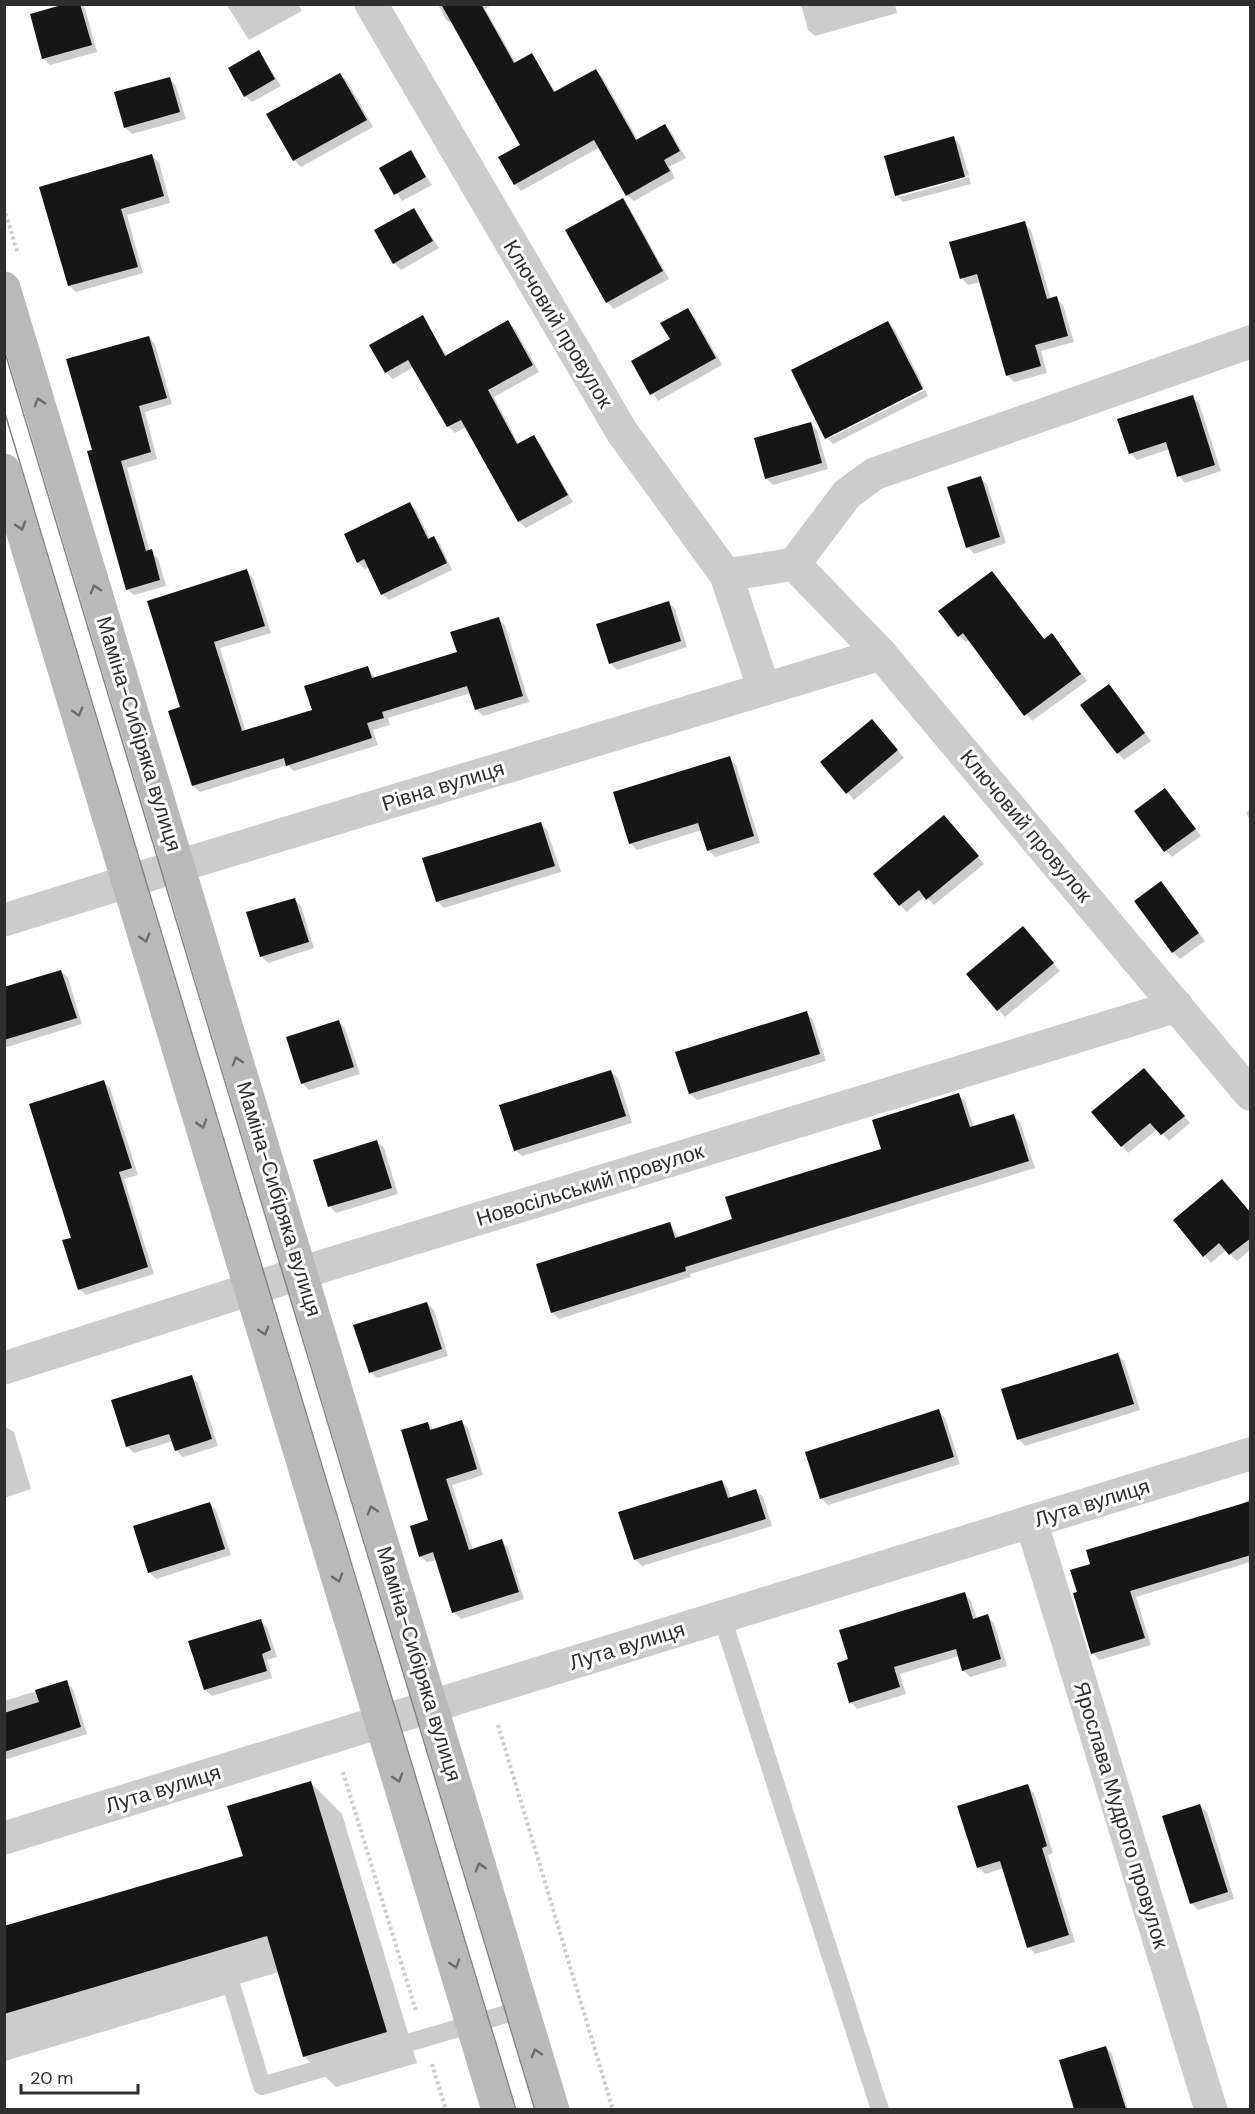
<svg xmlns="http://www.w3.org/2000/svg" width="1255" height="2114" font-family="'DM Sans',sans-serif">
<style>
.shadow{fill:#0003}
.building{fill:#161616}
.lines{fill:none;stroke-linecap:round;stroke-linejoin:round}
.path{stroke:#ccc;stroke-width:4;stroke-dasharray:3 3;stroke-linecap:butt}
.service{stroke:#ccc;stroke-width:18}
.minor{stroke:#ccc;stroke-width:33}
.tertiary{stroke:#ccc;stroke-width:33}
.secondary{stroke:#b9b9b9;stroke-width:33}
.tram{stroke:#848484;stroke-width:1.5}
.oneway{stroke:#6d6d6d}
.labels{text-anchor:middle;stroke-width:6;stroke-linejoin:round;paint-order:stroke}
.street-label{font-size:21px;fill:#2f2f2f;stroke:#fff}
</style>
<rect width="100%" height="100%" fill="#fff"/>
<g class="shadow">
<polygon points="70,4 81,4 85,9 97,52 50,65 43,58"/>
<polygon points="226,4 298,4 302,11 249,40"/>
<polygon points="438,4 493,4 485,9 516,63 532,55 556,93 596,71 603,78 638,140 665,126 671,132 686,158 669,167 675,178 634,201 627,195 600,147 521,191 515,184 522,145 455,25 446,20"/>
<polygon points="801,4 895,4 897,13 815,36 808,30"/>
<polygon points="259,52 281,86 252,102 245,96"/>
<polygon points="340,74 347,81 373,127 301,167 294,160 268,115"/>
<polygon points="170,79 176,86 186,119 132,134 125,127"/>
<polygon points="954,138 960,145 969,175 899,194 899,197 969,177 971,184 903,202 897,196"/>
<polygon points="410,152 432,185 402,201 381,169"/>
<polygon points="152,156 159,162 170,203 127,215 143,273 76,292 69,285"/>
<polygon points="622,200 629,207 669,279 614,309 607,302"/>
<polygon points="414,210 439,248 401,270 394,263"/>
<polygon points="1024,223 1031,230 1051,300 1056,298 1063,305 1074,342 1041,351 1047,373 1014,382 1007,375 981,282 968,285 962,278"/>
<polygon points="688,310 694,316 722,365 658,401 633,362 672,340"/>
<polygon points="422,317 447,356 508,322 515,329 539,372 494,397 519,445 533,437 540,444 573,502 526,528 519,522 466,427 455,433 448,426 414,367 393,379 386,372"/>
<polygon points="888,323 895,330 924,387 827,436"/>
<polygon points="149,337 155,344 172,404 145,412 157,459 127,468 150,552 158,558 166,586 134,595 127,589 93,451"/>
<polygon points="925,390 928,396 833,444 828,439"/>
<polygon points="1192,397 1199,403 1221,471 1185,483 1179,476 1170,449 1137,460 1130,453"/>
<polygon points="810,423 817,430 828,469 773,485 766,478"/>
<polygon points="981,478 987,485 1006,543 974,554 968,547"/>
<polygon points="410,504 416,510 430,539 433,538 440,544 452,570 389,600 382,594 369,567 365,569 358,562"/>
<polygon points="247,571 253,578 271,633 220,648 246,732 314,711 368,668 375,678 459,653 498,619 505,625 529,702 483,716 476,709 471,693 388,718 390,725 373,730 378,745 294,771 288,765 200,792 193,786 182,708"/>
<polygon points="992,573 1045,640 1058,642 1087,681 1032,721 970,639 966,642 959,636"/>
<polygon points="668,602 675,609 687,647 617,670 610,663"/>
<polygon points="1115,692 1151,741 1124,760 1118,753"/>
<polygon points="878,728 904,758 854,800 822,762"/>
<polygon points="729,758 736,765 760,843 715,857 708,850 702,830 637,850 630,843"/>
<polygon points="1165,790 1201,836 1172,857 1166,851"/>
<polygon points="1250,809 1250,820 1246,813"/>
<polygon points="540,823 547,830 561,872 444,908 437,901"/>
<polygon points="950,824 984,864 934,905 925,896 907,912 900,905"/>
<polygon points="1167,890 1205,941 1180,959 1173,952"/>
<polygon points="294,899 301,906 314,948 268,963 261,956"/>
<polygon points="1029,935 1060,971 1005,1017 968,974"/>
<polygon points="61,971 68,978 82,1024 4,1048 4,989"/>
<polygon points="806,1013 813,1020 826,1061 697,1100 690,1094 677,1053"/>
<polygon points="339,1022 345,1028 360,1074 309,1090 302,1083"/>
<polygon points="611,1072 618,1078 632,1123 522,1156 515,1150"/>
<polygon points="1151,1076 1190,1123 1169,1141 1158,1129 1128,1153 1093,1112"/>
<polygon points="104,1082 110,1088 138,1175 124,1179 154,1274 86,1295 79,1289 73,1239"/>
<polygon points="958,1095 965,1101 974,1128 1013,1116 1020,1122 1035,1168 690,1274 691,1277 559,1319 552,1312 670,1223 679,1238 734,1220 883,1150"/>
<polygon points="377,1142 384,1148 398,1194 336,1213 330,1206"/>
<polygon points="1250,1214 1250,1250 1237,1261 1226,1250 1211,1263 1175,1221"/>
<polygon points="427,1303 434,1310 448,1356 377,1378 370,1372"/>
<polygon points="1117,1354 1124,1361 1140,1410 1025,1446 1019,1439"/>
<polygon points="191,1376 198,1383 218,1446 183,1457 176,1450 173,1441 134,1453 127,1446"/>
<polygon points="938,1411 945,1418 960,1464 828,1505 821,1498"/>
<polygon points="461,1421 468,1428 483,1475 452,1485 473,1550 502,1541 508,1548 524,1599 461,1619 454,1612 437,1560 427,1562 420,1556 430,1521 427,1423 434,1430"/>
<polygon points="4,1426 14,1432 31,1489 4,1498"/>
<polygon points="722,1481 728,1488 731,1499 756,1491 763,1497 772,1526 642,1566 635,1559"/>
<polygon points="1250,1499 1250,1562 1136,1597 1151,1645 1099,1660 1093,1653 1079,1593"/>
<polygon points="209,1503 216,1510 231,1555 156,1579 149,1572"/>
<polygon points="965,1594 971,1601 977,1619 987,1616 994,1623 1007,1666 970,1677 963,1670 959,1656 900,1674 906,1694 857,1709 851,1702 850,1660"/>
<polygon points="260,1621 267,1627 277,1657 267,1660 272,1678 212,1696 205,1690"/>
<polygon points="66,1682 73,1689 87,1734 4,1760 4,1701"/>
<polygon points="311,1783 342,1814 417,2063 336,2087 304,2056 279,1972 4,2054 4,1928 244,1857"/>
<polygon points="1027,1786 1034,1793 1053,1853 1048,1855 1075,1942 1035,1954 1029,1947 1004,1868 985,1874 978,1867"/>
<polygon points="1200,1805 1207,1812 1234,1899 1198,1910 1191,1903"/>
<polygon points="1106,2047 1112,2054 1128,2110 1075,2110 1060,2061"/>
</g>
<g class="building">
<polygon points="65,4 80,4 92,45 42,59 30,14"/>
<polygon points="441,4 481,4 514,63 532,53 554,92 596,69 636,140 665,124 680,151 664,160 670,171 626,196 594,140 514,185 498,157 520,145"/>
<polygon points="259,50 275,79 244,97 228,68"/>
<polygon points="340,73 367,120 293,161 266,114"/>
<polygon points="170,77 180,112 124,128 114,92"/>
<polygon points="954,136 965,177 895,196 884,156"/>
<polygon points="411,150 426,177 394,195 379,168"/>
<polygon points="152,154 164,196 121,209 138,267 68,286 39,187"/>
<polygon points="623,198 663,271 606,303 565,230"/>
<polygon points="414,208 433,241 393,264 374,230"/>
<polygon points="1025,221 1047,299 1057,296 1068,336 1035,345 1041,366 1006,376 977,274 960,279 949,242"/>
<polygon points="688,308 716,358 650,395 631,361 670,339 660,323"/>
<polygon points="423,315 445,356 508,320 533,365 488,390 517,444 534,435 568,495 518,522 461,420 447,427 408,360 385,373 369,345"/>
<polygon points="888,321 923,389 825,439 791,370"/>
<polygon points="149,336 167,398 139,406 151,452 121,461 146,551 152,549 160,580 126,590 87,451 92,450 66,359"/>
<polygon points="1193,395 1215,465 1177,477 1166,442 1129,454 1117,419"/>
<polygon points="811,422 822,463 765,479 754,438"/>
<polygon points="981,476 1000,537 966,548 947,487"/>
<polygon points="410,502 428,539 434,536 447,563 381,595 364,559 357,563 344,534"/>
<polygon points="247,569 265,626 214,642 242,731 312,710 304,686 368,666 372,678 457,652 450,632 499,617 523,696 475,710 467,686 382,712 384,718 367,723 372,738 286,766 284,758 192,786 168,711 180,707 147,601"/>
<polygon points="992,571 1044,639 1052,633 1081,674 1024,716 963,633 958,637 938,611"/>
<polygon points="669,601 681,641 609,664 596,624"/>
<polygon points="1109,684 1145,733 1117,754 1080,705"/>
<polygon points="872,719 898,750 846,794 820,762"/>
<polygon points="730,756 754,836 707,851 698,823 629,844 613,792"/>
<polygon points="1165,788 1196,829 1164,852 1134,811"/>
<polygon points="944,815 979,856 926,900 919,890 899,906 873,874"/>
<polygon points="541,822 555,866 436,902 422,858"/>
<polygon points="1161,881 1199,933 1172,953 1134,901"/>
<polygon points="295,898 309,942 260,957 246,912"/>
<polygon points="1023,926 1054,963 997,1011 966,974"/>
<polygon points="61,970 77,1018 4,1040 4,987"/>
<polygon points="807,1011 820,1054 689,1094 675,1052"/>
<polygon points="339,1020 354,1067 301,1084 286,1037"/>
<polygon points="1144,1068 1185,1116 1161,1135 1150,1123 1121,1147 1091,1112"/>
<polygon points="611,1070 626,1116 514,1151 499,1105"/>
<polygon points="104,1080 132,1168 119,1172 148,1267 78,1290 62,1240 71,1238 29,1104"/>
<polygon points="959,1093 970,1127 1014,1114 1029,1161 685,1267 686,1271 551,1313 536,1264 670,1222 675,1238 732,1219 725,1197 881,1149 872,1120"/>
<polygon points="377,1140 392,1188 328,1207 313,1160"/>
<polygon points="1222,1179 1251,1213 1251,1238 1229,1255 1219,1243 1203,1257 1173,1220"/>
<polygon points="427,1302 442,1349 369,1373 353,1325"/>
<polygon points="1118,1353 1134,1404 1017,1440 1001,1389"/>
<polygon points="192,1375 212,1439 175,1451 169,1434 126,1447 111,1400"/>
<polygon points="939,1409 954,1457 820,1499 805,1452"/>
<polygon points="462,1420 477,1469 446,1479 469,1550 502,1539 519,1592 452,1613 433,1552 419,1557 410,1526 428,1520 401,1430 428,1422 430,1430"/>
<polygon points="722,1480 728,1498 756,1489 766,1519 634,1560 618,1512"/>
<polygon points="1251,1501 1251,1555 1130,1591 1145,1638 1091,1654 1073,1593 1077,1592 1070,1570 1090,1564 1086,1550"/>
<polygon points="210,1502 225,1549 148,1573 133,1526"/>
<polygon points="965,1592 973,1619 988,1614 1001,1659 962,1671 956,1649 894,1667 900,1687 849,1703 837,1663 848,1659 839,1630"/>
<polygon points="261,1619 271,1650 262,1654 267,1671 204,1690 188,1641"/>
<polygon points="67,1680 81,1727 4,1752 4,1713 39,1702 35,1690"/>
<polygon points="311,1781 387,2032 303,2057 267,1936 4,2014 4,1926 243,1856 227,1806"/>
<polygon points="1028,1784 1047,1846 1042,1848 1069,1935 1027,1948 1000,1861 977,1868 957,1806"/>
<polygon points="1200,1804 1228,1892 1190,1904 1162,1816"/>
<polygon points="1106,2046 1126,2109 1074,2109 1059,2060"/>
</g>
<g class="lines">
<g class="path">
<polyline points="4,208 18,254"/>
<polyline points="498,1725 613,2110"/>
<polyline points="343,1772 416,2011"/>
<polyline points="432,2064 446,2110"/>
</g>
<g class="service">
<polyline points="722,1617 880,2110"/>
<polyline points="4,2052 231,1984 262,2086 523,2009"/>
</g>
<g class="minor">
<polyline points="371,4 622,432 726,575 764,689"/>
<polyline points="794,564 881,654 1250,1094"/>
<polyline points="726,575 794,564 847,494 874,474 1250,342"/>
<polyline points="178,866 881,654"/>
<polyline points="4,1368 323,1266 1177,1006"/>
<polyline points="1031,1521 1211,2110"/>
<polyline points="4,1838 1250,1454"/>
</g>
<polyline class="tertiary" points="4,920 178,866"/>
<g class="secondary">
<polyline points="4,288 553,2110"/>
<polyline points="4,470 498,2110"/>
</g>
<g class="tram">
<polyline points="4,349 535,2110"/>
<polyline points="4,410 516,2110"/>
</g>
</g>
<defs><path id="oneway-chevron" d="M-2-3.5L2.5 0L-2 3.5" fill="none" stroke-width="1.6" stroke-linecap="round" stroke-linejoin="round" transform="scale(1.5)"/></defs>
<g class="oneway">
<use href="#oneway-chevron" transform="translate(39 402) rotate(-107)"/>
<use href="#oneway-chevron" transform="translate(21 526) rotate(73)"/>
<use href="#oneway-chevron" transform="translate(95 589) rotate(-107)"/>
<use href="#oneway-chevron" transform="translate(78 712) rotate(73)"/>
<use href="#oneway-chevron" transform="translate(145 938) rotate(73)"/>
<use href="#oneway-chevron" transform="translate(237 1061) rotate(-107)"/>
<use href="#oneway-chevron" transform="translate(202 1124) rotate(73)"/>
<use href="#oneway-chevron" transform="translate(264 1331) rotate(73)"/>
<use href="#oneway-chevron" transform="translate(372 1510) rotate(-107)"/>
<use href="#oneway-chevron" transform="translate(338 1578) rotate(73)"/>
<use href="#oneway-chevron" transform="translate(398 1778) rotate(73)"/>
<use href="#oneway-chevron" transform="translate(480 1867) rotate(-107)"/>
<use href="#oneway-chevron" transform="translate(455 1964) rotate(73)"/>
<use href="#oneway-chevron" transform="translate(536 2053) rotate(-107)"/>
</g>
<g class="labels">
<g class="street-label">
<text transform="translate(558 324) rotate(59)" y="7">Ключовий провулок</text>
<text transform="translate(139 734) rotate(73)" y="7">Маміна-Сибіряка вулиця</text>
<text transform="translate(443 786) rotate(-17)" y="7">Рівна вулиця</text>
<text transform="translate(1026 826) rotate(50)" y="7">Ключовий провулок</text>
<text transform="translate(590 1185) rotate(-17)" y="7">Новосільський провулок</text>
<text transform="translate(279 1199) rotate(73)" y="7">Маміна-Сибіряка вулиця</text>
<text transform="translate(1092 1503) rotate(-17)" y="7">Лута вулиця</text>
<text transform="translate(627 1646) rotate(-17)" y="7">Лута вулиця</text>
<text transform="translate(419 1664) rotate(73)" y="7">Маміна-Сибіряка вулиця</text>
<text transform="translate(163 1789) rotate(-17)" y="7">Лута вулиця</text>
<text transform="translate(1121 1815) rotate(73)" y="7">Ярослава Мудрого провулок</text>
</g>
</g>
<rect width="1255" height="2114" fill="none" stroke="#2f2f2f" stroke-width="12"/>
<path d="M21 2084v9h117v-9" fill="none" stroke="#2f2f2f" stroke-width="3"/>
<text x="30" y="2084" font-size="18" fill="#2f2f2f" stroke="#ffffff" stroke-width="4.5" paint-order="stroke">20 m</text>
</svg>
